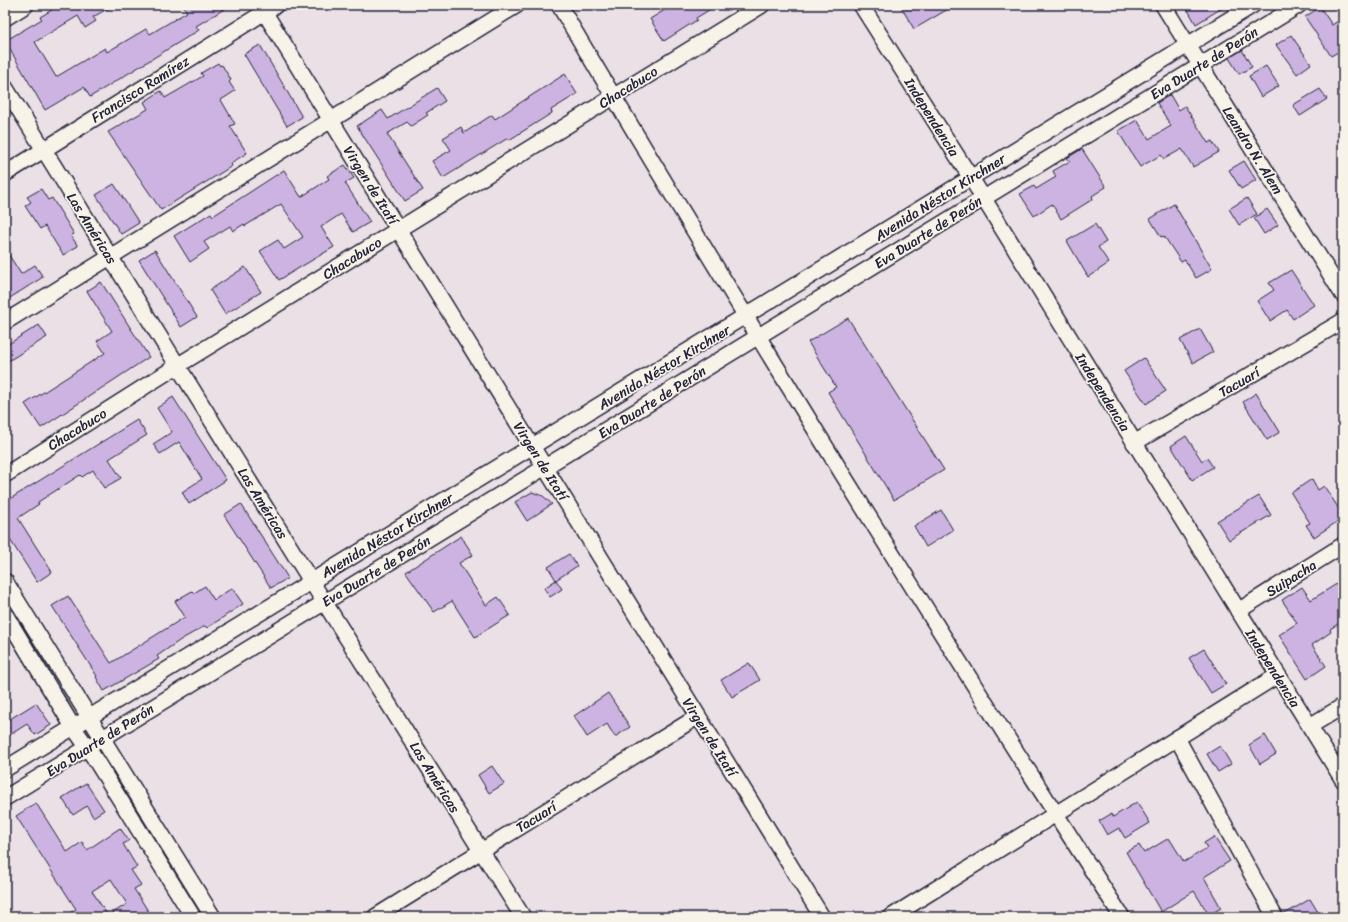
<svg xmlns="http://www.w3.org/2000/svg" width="1348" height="922" font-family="Sriracha,sans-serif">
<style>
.building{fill:#cdb3e2;stroke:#22223b;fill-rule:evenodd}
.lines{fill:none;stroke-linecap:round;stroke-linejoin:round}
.minor-casing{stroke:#22223b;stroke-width:18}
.minor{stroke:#f7f3e8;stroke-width:15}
.labels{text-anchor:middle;stroke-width:3.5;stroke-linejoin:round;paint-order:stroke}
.street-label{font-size:14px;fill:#22223b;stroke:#f7f3e8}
</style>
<rect width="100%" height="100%" fill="#eae0e6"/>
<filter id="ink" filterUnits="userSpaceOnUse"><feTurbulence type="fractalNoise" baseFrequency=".025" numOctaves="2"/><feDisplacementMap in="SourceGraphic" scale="8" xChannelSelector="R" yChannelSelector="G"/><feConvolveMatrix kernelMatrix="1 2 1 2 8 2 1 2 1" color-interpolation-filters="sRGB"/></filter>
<g filter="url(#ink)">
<g class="building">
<polygon points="60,5 114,5 93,17 96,21 85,28 78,16 35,42 56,77 105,48 107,52 146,29 150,34 187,12 183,5 231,5 196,26 199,30 90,97 84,87 45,110 5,41 42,19 40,17"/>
<polygon points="673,5 717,5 696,18 697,20 664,41 650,19"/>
<polygon points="900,5 955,5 914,29"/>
<polygon points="1185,5 1227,5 1196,24"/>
<polygon points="1320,7 1332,25 1338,21 1343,28 1343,49 1331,56 1305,17"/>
<polygon points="1291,35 1311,64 1297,74 1276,45"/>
<polygon points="260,45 302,117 287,126 244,54"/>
<polygon points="1242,50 1252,67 1239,74 1229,58"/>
<polygon points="218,63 220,66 222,65 231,80 229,82 235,91 221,100 235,124 230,126 247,153 231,163 232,166 161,210 108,132 148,109 144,102 161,91 165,98 203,76 201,73"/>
<polygon points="1266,66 1279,86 1261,97 1249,76"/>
<polygon points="565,74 577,94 551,110 552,113 509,140 508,138 443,178 432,161 451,150 443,138 461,127 464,133 492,115 495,119"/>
<polygon points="437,88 445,101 426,113 428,115 411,126 407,122 387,134 423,190 405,201 357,126 382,110 388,119"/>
<polygon points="1320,89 1327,99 1300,116 1293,105"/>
<polygon points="1170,95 1179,110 1185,106 1208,143 1212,141 1219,152 1193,167 1182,149 1164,159 1161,155 1140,167 1118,131 1137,120 1149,139 1171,126 1157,103"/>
<polygon points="1082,149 1106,187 1092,196 1093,199 1061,219 1052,204 1034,216 1020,194 1034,186 1036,189 1056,177 1053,171 1070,161 1067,158"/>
<polygon points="1244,161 1256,180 1241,189 1229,170"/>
<polygon points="345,165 354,178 345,183 370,222 353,232 341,214 321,227 334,247 279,280 260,251 278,240 284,249 303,237 281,204 245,226 244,224 233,231 230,226 204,242 209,249 190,262 174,236 211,213 213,216 284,170 301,197 329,179 327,176"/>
<polygon points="114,184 139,223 121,234 96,195"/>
<polygon points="41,189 48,200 52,198 74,234 71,236 78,246 63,255 45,226 40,229 25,206 31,202 27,197"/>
<polygon points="1247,198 1257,214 1239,225 1229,209"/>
<polygon points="1174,204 1212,269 1196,278 1185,260 1181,262 1164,236 1161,237 1150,219"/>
<polygon points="1267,209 1278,225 1264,234 1254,218"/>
<polygon points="1095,224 1106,242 1098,247 1109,263 1088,277 1067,241"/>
<polygon points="5,249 21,274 35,265 43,277 5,301"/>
<polygon points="155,250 197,317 181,327 139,260"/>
<polygon points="245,267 261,292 225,314 210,290"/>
<polygon points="1291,270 1314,305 1293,319 1287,310 1270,321 1257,301 1274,290 1269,283"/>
<polygon points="101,282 149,357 41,428 25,404 105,353 97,341 112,331 87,291"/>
<polygon points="848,318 944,470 894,500 828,392 836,387 808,342"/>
<polygon points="39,325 47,337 5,363 5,346"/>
<polygon points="1200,329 1213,352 1193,363 1180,340"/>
<polygon points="1144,358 1166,391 1146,404 1124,371"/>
<polygon points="1256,393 1280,432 1267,440 1243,402"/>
<polygon points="173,397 226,480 189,504 182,492 202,479 179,442 160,454 153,444 172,432 157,408"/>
<polygon points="137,420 147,435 109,459 121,478 104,488 93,470 82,477 80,475 38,502 39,504 18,518 52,572 37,582 5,532 5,502"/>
<polygon points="1186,436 1202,461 1207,458 1213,467 1192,480 1171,446"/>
<polygon points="1312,479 1318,490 1324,486 1343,515 1343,518 1314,537 1306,525 1310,523 1291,493"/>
<polygon points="532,492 543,496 552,504 527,521 515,502"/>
<polygon points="1259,496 1271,515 1229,540 1217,521"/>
<polygon points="241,504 288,578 271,588 224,515"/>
<polygon points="941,510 953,530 926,547 914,526"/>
<polygon points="461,536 473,555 459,563 486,605 498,597 510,615 475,637 452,601 434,612 406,572"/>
<polygon points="569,554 577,566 556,580 548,567"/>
<polygon points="556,580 562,589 550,597 544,588"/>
<polygon points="1343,580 1343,621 1330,629 1331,632 1312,645 1326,666 1307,679 1279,635 1297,623 1282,600 1302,587 1311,600"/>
<polygon points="205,586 214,600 232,588 243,604 207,628 205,626 182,639 157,656 159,659 104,691 96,677 97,676 52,606 68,596 111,663 185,617 175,601 192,591 194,593"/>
<polygon points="1204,649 1226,684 1211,693 1189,658"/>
<polygon points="749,663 760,680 732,697 721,680"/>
<polygon points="608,693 630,727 615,737 607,724 587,737 574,716"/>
<polygon points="36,703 51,725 35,735 27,724 5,738 5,722"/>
<polygon points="1265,735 1276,754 1260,764 1249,745"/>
<polygon points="1220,746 1231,764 1218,772 1207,754"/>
<polygon points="492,766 504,784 489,793 478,775"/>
<polygon points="86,783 104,810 93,817 87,806 73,815 62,798"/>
<polygon points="1137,802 1150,823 1125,838 1119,828 1107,835 1099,821 1111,814 1113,817"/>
<path d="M36,803L67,852L82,842L87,850L120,828L129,841L123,844L137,867L131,870L141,885L134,889L152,917H64L76,909L16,816ZM111,879L127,904L108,916L92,891Z"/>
<polygon points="1214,837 1230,861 1204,877 1221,908 1209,915 1194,891 1161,912 1126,852 1139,845 1144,853 1169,838 1184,862 1207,848 1204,843"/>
<polygon points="1310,899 1321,917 1284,917 1283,915"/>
</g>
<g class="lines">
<g class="minor-casing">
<g id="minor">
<polyline points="260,5 822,917"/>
<path d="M559,5C741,312 928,617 1122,917"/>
<polyline points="861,5 971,178 1343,780"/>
<polyline points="1163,5 1343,295"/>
<polyline points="5,18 26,5"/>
<polyline points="5,87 311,581 523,917"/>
<polyline points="5,174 276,5"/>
<polyline points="5,322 517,5"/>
<polyline points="1134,443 1343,321"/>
<polyline points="5,475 177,366 762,5"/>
<polyline points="5,581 213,917"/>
<polyline points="1238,611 1343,545"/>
<polyline points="5,614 73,727 88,748 193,917"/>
<polyline points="1310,726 1343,706"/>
<polyline points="1177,738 1275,917"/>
<polyline points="5,769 1253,5"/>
<polyline points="5,798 1299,5"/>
<polyline points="375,917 697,717"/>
<polyline points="891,917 1278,675"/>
</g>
</g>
<use href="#minor" class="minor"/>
</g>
</g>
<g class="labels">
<g class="street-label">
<text transform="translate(1204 63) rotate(-32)" y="5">Eva Duarte de Perón</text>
<text transform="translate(628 87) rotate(-32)" y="5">Chacabuco</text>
<text transform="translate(140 89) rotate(-32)" y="5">Francisco Ramírez</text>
<text transform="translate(932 117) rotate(58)" y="5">Independencia</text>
<text transform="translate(1253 150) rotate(58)" y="5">Leandro N. Alem</text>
<text transform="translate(371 185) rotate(58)" y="5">Virgen de Itatí</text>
<text transform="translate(940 197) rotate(-32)" y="5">Avenida Néstor Kirchner</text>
<text transform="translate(92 228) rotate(58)" y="5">Las Américas</text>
<text transform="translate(928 232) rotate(-32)" y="5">Eva Duarte de Perón</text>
<text transform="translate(352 258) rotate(-32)" y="5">Chacabuco</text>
<text transform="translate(664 367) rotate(-31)" y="5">Avenida Néstor Kirchner</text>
<text transform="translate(1239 382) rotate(-30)" y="5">Tacuarí</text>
<text transform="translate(1103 392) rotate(58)" y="5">Independencia</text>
<text transform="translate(652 402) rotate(-32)" y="5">Eva Duarte de Perón</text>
<text transform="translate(77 429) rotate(-32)" y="5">Chacabuco</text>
<text transform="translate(541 461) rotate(58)" y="5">Virgen de Itatí</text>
<text transform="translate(263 503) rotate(58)" y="5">Las Américas</text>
<text transform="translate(387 535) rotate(-31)" y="5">Avenida Néstor Kirchner</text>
<text transform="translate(376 571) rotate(-31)" y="5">Eva Duarte de Perón</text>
<text transform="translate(1291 578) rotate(-32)" y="5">Suipacha</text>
<text transform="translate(1273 668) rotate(58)" y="5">Independencia</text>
<text transform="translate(710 737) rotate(58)" y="5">Virgen de Itatí</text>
<text transform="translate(100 740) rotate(-32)" y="5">Eva Duarte de Perón</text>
<text transform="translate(435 777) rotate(58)" y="5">Las Américas</text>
<text transform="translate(536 817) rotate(-32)" y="5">Tacuarí</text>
</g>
</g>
<rect width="1348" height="922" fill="none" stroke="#f7f3e8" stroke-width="20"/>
<rect x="10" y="10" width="1328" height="902" fill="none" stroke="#22223b" stroke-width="1.5" filter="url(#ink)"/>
</svg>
